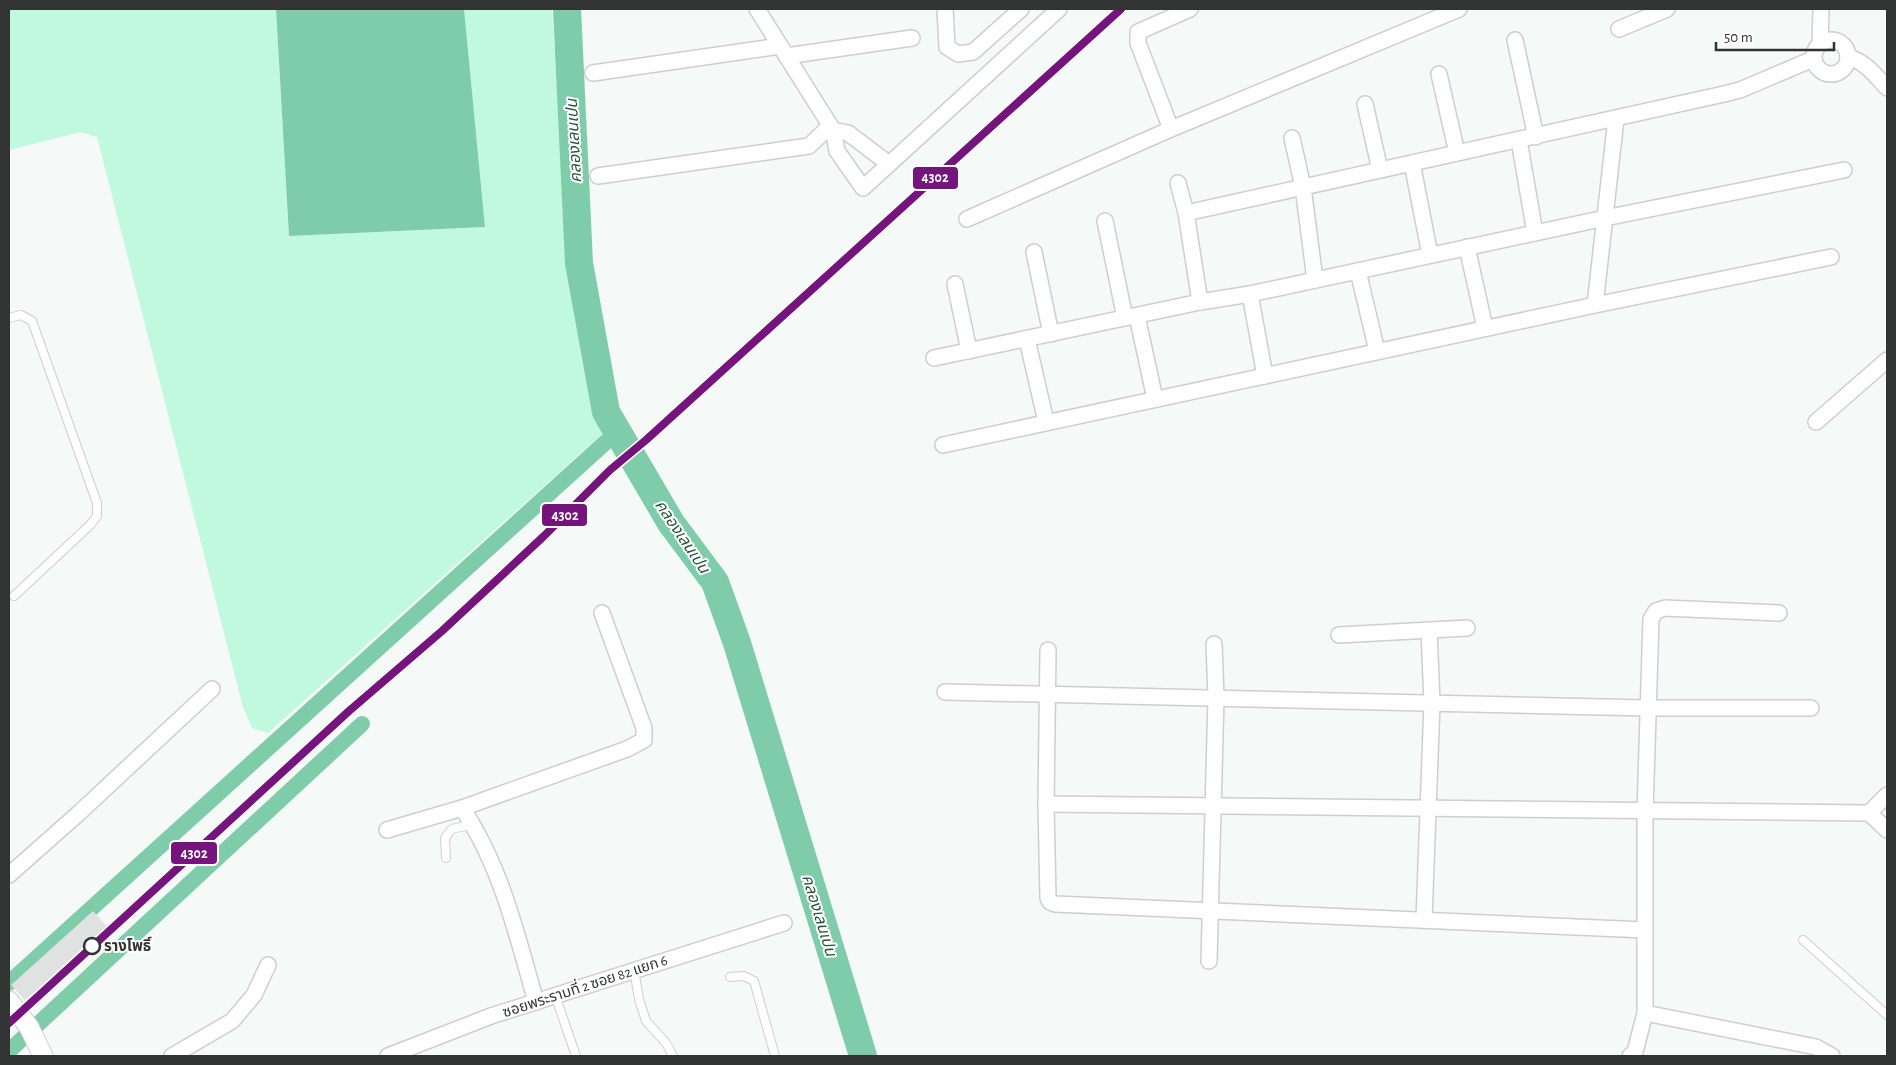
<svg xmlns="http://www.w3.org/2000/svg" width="1896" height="1065" font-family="'Alegreya Sans','Noto Sans Thai',sans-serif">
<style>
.green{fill:#c0f9de}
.water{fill:#7fccab}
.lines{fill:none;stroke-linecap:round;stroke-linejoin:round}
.canal{stroke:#7fccab;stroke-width:16}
.river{stroke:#7fccab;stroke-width:28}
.building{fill:#e0e1e1}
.service-casing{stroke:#cdcfce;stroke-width:10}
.minor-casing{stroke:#cdcfce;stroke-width:18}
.tertiary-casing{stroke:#cdcfce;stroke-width:21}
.service{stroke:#fefefe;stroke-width:8}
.minor{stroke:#fefefe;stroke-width:15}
.tertiary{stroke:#fefefe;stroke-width:19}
.rail-1-casing{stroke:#fff;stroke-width:11}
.rail-1{stroke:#75147c;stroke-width:8}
.stop-dot{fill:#fff;stroke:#313432;stroke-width:2.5}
.labels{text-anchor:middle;stroke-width:4;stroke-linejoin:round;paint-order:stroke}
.stop-label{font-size:15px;font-weight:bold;fill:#313432;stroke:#fff;text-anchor:start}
.street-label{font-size:15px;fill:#313432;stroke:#fff}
.water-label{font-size:16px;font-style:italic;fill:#285541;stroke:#fff}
.line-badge{stroke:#fff;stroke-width:2}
.badge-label{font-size:14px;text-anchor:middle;font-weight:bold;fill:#fff}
</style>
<rect width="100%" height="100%" fill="#f5f9f7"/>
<polygon class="green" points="9,9 276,9 289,236 485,227 464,9 552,9 564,198 577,318 603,433 268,733 252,728 243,707 97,137 81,132 9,150"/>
<polygon class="water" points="276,9 464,9 485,227 289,236"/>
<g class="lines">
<g class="canal">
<polyline points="9,983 617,432"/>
<polyline points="9,1051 362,724"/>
</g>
<polyline class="river" points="567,9 579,263 606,412 671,523 715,582 737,643 863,1056"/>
</g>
<polygon class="building" points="93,911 107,927 25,1000 11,985"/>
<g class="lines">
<g class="service-casing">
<g id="service">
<polyline points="9,318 21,315 32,321 97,503 97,516 90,525 14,596"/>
<polyline points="446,858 445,838 452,829 473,824"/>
<polyline points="1803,940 1887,1015"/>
<polyline points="634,970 639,999 646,1021 666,1043 673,1056"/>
<polyline points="730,977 744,976 754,981 775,1056"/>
<polyline points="555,995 576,1056"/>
</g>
</g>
<g class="minor-casing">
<g id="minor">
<polyline points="757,9 833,130 837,151 863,188 1059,9"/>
<polyline points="945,9 947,47 958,54 973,52 1021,9"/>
<polyline points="1619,29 1667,9"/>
<circle cx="1831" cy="57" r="17"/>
<polyline points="1515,40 1536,137"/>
<polyline points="1820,43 1821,9"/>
<polyline points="786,56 912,38"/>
<path d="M1848,57C1866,62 1875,75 1887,88"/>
<polyline points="593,73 780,46"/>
<polyline points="1439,74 1457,153"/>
<polyline points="1365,104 1380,170"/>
<polyline points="1171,129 1138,43 1138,32 1190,9"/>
<polyline points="833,130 848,133 889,164"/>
<polyline points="1292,138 1303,187 1315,280"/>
<polyline points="1519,140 1535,233"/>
<polyline points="1412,163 1430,255"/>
<polyline points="598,176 809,146 830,126"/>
<polyline points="1178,183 1186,213 1200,302"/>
<polyline points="1186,213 1724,94 1740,90 1813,59"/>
<polyline points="967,219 1171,129 1459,9"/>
<polyline points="1105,221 1125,318"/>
<polyline points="1467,247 1485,328"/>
<polyline points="1034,252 1051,334"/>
<polyline points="1358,271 1377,351"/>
<polyline points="955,284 969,351"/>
<polyline points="1250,294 1265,376"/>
<polyline points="1595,305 1616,119"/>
<polyline points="1137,316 1155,399"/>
<polyline points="1027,339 1046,422"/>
<polyline points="934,358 1200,302 1250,294 1605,218 1844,170"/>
<polyline points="1816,422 1887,360"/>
<polyline points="943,445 1595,305 1831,257"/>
<polyline points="1339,635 1467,628"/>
<polyline points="1048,650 1046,804 1048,898 1050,902 1055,904 1645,930"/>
<polyline points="945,692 1648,708 1811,708"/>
<polyline points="1046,804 1869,813 1887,830"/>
<polyline points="462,808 627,749 644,740 644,728 602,613"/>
<polyline points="1869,813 1887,795"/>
<path d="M387,830L462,808C501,866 517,935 536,1002"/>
<polyline points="9,875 79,813 212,689"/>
<polyline points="1424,920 1432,703 1429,630"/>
<polyline points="1209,961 1216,698 1214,644"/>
<polyline points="1645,1013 1816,1047 1832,1056"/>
<polyline points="172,1056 232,1021 254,995 268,965"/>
<polyline points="388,1056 491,1016 784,923"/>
<polyline points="1630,1056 1635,1052 1645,1013 1645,812 1651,619 1656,611 1665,608 1779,613"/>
</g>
</g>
<g class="tertiary-casing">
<polyline id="tertiary" points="9,1001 29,1027 43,1056"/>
</g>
<use href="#service" class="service"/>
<use href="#minor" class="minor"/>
<use href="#tertiary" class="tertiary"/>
<g class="rail-1-casing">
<polyline id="rail-1" points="9,1023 349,711 442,631 544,536 610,470 646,440 1121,9"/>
</g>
<use href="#rail-1" class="rail-1"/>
</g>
<circle class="stop-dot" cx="92" cy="946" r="8"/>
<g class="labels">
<g class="stop-label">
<text x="104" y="951">รางโพธิ์</text>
</g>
<g class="street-label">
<text transform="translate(585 986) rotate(-18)" y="5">ซอยพระรามที่ 2 ซอย 82 แยก 6</text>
</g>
<g class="water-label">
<text transform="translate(573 141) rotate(-93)" y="6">คลองเลนเปน</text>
<text transform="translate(683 536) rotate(56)" y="6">คลองเลนเปน</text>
<text transform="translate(820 915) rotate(73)" y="6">คลองเลนเปน</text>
</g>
</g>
<g class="line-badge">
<rect x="912" y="166" width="47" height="24" rx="5" fill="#75147c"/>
<rect x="541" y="503" width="47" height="24" rx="5" fill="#75147c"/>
<rect x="170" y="841" width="48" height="24" rx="5" fill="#75147c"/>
</g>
<g class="badge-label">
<text x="935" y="182">4302</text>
<text x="565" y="520">4302</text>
<text x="194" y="858">4302</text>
</g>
<rect width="1896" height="1065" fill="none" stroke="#313432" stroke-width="20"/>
<path d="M1716 42v8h118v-8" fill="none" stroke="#313432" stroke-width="2.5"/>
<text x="1724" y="42" font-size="15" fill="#313432" stroke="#ffffff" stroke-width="4" paint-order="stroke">50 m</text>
</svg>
